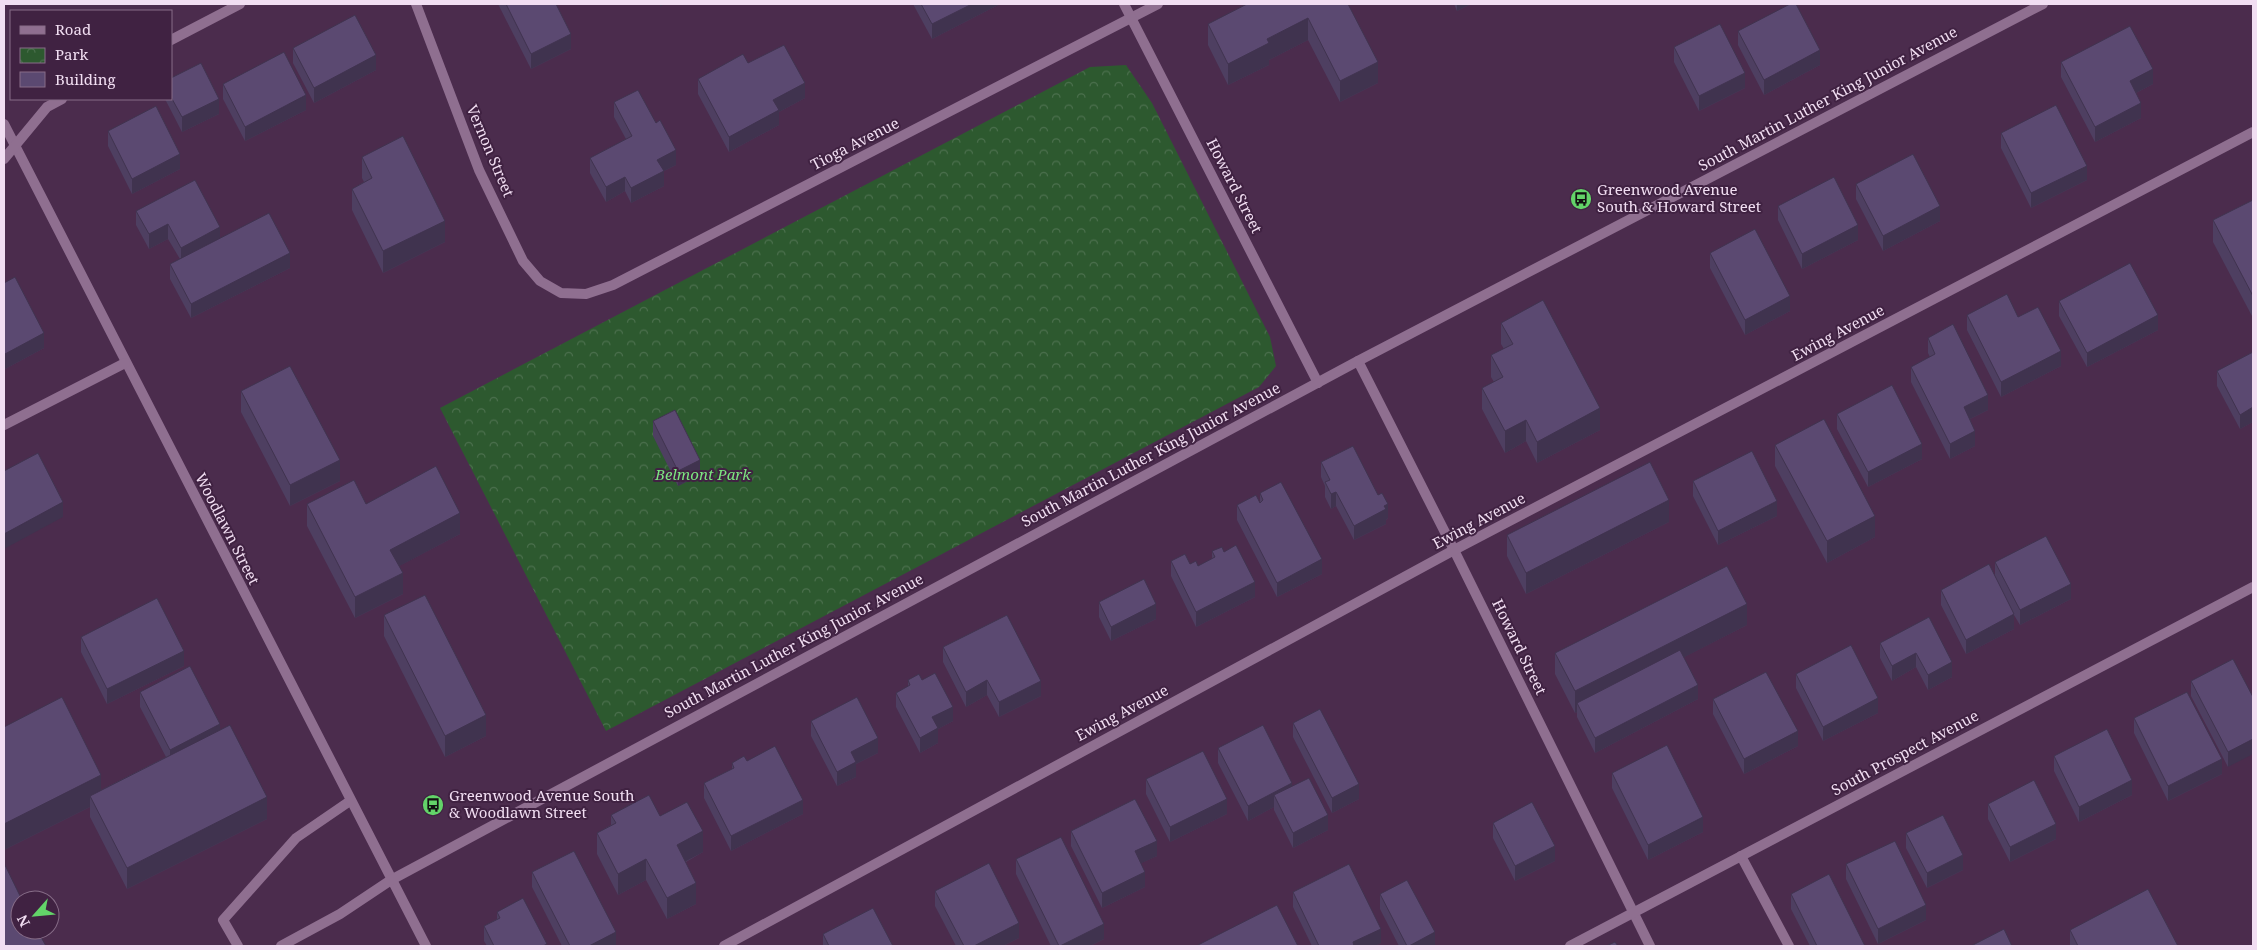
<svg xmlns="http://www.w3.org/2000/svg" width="2257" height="950" font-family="'Noto Serif',serif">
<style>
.park{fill:url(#park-crowns)}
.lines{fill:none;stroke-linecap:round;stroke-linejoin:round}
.service{stroke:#8f6f90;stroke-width:10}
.minor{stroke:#8f6f90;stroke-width:10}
.tertiary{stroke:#8f6f90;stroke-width:10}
.wall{fill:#4e3f61}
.shaded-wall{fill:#40334f}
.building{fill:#5b4971;stroke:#40334f}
.labels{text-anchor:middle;stroke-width:4;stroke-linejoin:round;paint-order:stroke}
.street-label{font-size:15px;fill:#f1def2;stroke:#402242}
.poi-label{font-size:15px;fill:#f1def2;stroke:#402242;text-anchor:start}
.park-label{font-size:15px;font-style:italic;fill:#7ce680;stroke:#402242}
</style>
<defs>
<pattern id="park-crowns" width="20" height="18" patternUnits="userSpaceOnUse" patternTransform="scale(1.25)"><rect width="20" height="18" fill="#2d592f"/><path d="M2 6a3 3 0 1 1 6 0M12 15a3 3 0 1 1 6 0" fill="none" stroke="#4c704e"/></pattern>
</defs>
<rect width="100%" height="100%" fill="#4b2c4d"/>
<polygon class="park" points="1126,65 1152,103 1270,337 1276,366 1259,387 606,731 440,408 1090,67"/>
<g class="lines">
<g class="service">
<polyline points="1741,856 1789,946"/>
<polyline points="238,946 223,920 296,838 350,801"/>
</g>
<g class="minor">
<polyline points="416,4 479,170 523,261 540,281 561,293 586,294 613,285 1158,4"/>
<polyline points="1124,4 1318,383"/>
<polyline points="171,40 240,4"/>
<polyline points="4,124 426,946"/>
<polyline points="4,159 47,107 62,99"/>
<polyline points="1358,361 1454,550 1650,946"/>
<polyline points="4,425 125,363"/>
<polyline points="724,946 1454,550 2253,132"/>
<polyline points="1570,946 2253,587"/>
</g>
<polyline class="tertiary" points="281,946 340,914 391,880 1358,361 2043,4"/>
</g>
<g class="wall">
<polygon points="498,4 556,4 571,49 531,69"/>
<polygon points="913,4 1000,4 932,39"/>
<polygon points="1348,4 1378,83 1340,102 1308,40 1269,60 1269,65 1228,85 1208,45 1208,24"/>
<polygon points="1454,4 1471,4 1457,11"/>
<polygon points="1738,31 1820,65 1764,95 1738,45"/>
<polygon points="1674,47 1745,88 1699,111 1674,62"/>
<polygon points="293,48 376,70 314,103 293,63"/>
<polygon points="2061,62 2153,84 2136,93 2141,118 2095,142 2061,77"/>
<polygon points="171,78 219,114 182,132 165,99 171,99"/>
<polygon points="698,79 805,98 779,112 779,125 729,152 698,94"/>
<polygon points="223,84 306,110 245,141 223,99"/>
<polygon points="614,102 676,165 664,171 664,186 631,203 625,191 606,202 590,173 590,158 626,139 614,117"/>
<polygon points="108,131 180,169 132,194 108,146"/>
<polygon points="2001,133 2087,180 2031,208 2001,148"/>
<polygon points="362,157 445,242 383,273 352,210 352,189 364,182 362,178"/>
<polygon points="1856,184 1940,221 1883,251 1856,199"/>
<polygon points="2253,200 2253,318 2213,242 2213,220"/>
<polygon points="1778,206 1858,240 1802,269 1778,220"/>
<polygon points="136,211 220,238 290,268 191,318 170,279 170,264 180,259 168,239 149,249 136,225"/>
<polygon points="1710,253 1790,311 1745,335 1710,268"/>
<polygon points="4,283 44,348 5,369 4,366"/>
<polygon points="2059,301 2158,330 2087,367 2059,316"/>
<polygon points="1967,315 2018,317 2061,366 2001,397 1967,330"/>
<polygon points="1501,323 1600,430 1537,463 1526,441 1505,453 1482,409 1482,388 1494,382 1491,377 1491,355 1504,349 1501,344"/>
<polygon points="1928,338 1988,410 1970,419 1975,446 1950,459 1911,382 1911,367 1930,357 1928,353"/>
<polygon points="2253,352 2253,422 2240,429 2217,386 2217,371"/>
<polygon points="241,391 340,481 290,506 241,412"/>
<polygon points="1837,414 1922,459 1868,487 1837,429"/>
<polygon points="653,421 700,475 678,486 653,436"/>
<polygon points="1775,445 1875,537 1827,563 1775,466"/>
<polygon points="1321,462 1388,518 1386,520 1386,524 1354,540 1336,506 1331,509 1325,497 1325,486 1321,477"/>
<polygon points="1693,481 1777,516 1718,545 1693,496"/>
<polygon points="1260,493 1322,574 1277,597 1237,520 1237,505 1260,503"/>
<polygon points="307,504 366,504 460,534 399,566 403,594 355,618 307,526"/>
<polygon points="1669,522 1526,594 1507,556 1507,535"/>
<polygon points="1212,551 1224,552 1255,597 1196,627 1171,576 1171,561 1190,564 1198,566 1212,559"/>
<polygon points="1995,562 2071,599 2020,625 2014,615 2014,629 1966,654 1941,605 1941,590 1995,576"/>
<polygon points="1099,602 1156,619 1111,641 1099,617"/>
<polygon points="384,615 486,736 445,757 384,636"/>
<polygon points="1929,617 1952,677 1928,690 1916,667 1892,681 1880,658 1880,643"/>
<polygon points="1747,625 1684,657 1698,699 1595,753 1577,717 1577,712 1575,713 1555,674 1555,653"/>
<polygon points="81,637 184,666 107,704 81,652"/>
<polygon points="943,647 1041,696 999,717 987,695 966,707 943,662"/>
<polygon points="2233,659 2228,767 2191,696 2191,681"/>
<polygon points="1796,674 1878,713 1823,741 1796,688"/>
<polygon points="908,680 922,680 953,721 938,729 938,743 920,753 896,707 896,693 908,687"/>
<polygon points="140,692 220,730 267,819 127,889 90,817 90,807 4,850 101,775 101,790 166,757 140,707"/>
<polygon points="1713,699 1798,746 1744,774 1713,714"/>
<polygon points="2134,718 2222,774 2168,801 2134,733"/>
<polygon points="811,721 878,753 856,764 856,777 837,786 811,736"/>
<polygon points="1293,723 1359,799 1332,813 1293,737"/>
<polygon points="1218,748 1292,786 1328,830 1293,848 1274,810 1274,807 1248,821 1218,763"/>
<polygon points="2054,756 2132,795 2079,822 2054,771"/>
<polygon points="747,761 803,814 731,851 704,798 704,783 732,769 732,763"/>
<polygon points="1612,773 1703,832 1648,860 1612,788"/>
<polygon points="1146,779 1227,814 1170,842 1146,794"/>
<polygon points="1988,804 2056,839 2010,862 1988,819"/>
<polygon points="611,815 660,816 703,852 686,862 696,904 667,919 646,880 618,895 597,854 597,833 611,825"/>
<polygon points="1493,823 1555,861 1515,881 1493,838"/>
<polygon points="1071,831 1157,856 1141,863 1145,887 1102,908 1071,846"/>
<polygon points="1906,833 1963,870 1927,888 1906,848"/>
<polygon points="1016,859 1104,939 1090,946 1051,946 1016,874"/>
<polygon points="1846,864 1926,920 1878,944 1846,879"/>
<polygon points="532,872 616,946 562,946 532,887"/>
<polygon points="935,891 1019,938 1003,946 956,946 935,906"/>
<polygon points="1293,892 1381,943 1375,946 1312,946 1293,907"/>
<polygon points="1380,894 1435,946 1399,946 1380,909"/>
<polygon points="1791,894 1865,946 1810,946 1791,909"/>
<polygon points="497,912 547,946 487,946 484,941 484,926 497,919"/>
<polygon points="2070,930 2178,946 2070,946"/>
<polygon points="823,934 893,946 823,946"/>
</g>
<g class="shaded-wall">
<polygon points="660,4 665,4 660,7"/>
<polygon points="972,4 1000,4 932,39 932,24"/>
<polygon points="1457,4 1471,4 1457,11"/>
<polygon points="1308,18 1308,40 1269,60 1269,65 1228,85 1228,64 1267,39"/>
<polygon points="571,34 571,49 531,69 531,54"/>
<polygon points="1820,50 1820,65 1764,95 1764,80"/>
<polygon points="376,55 376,70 314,103 314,88"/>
<polygon points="1378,62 1378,83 1340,102 1340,81"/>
<polygon points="2153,69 2153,84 2130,96 2130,81"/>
<polygon points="1745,73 1745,88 1699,111 1699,96"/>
<polygon points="805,83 805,98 779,112 779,125 729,152 729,137 773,100"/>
<polygon points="306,95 306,110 245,141 245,127"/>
<polygon points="219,99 219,114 182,132 182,117"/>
<polygon points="2141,103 2141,118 2095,142 2095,127"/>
<polygon points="676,150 676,165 664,171 664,186 631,203 631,188 657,160"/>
<polygon points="180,154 180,169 132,194 132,179"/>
<polygon points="2087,166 2087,180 2031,208 2031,193"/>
<polygon points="625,177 625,191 606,202 606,187"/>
<polygon points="1940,206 1940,221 1883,251 1883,236"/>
<polygon points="445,221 445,242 383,273 383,251"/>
<polygon points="168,224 168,239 149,249 149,234"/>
<polygon points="1858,225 1858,240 1802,269 1802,254"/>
<polygon points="220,227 220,242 181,262 181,248"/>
<polygon points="290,253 290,268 191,318 191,304"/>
<polygon points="1790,296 1790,311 1745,335 1745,320"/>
<polygon points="2158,315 2158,330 2087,367 2087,353"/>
<polygon points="44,333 44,348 5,369 5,354"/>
<polygon points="2061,351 2061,366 2001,397 2001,382"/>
<polygon points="1988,395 1988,410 1964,422 1964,407"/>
<polygon points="2253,407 2253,422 2240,429 2240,415"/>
<polygon points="1600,408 1600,430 1537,463 1537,442"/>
<polygon points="1526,420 1526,441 1505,453 1505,431"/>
<polygon points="1975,431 1975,446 1950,459 1950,444"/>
<polygon points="1922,444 1922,459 1868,487 1868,472"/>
<polygon points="340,460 340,481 290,506 290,485"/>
<polygon points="700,460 700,475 678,486 678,471"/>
<polygon points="1336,492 1336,506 1331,509 1331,494"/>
<polygon points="1669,500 1669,522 1526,594 1526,573"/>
<polygon points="1777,501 1777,516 1718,545 1718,531"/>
<polygon points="63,502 63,517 4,549 4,534"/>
<polygon points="1388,504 1388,518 1386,520 1386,524 1354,540 1354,526"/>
<polygon points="460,513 460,534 390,571 390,550"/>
<polygon points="1875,516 1875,537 1827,563 1827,541"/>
<polygon points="1322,559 1322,574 1277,597 1277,583"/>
<polygon points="403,573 403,594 355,618 355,597"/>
<polygon points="1255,582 1255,597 1196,627 1196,612"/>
<polygon points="2071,584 2071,599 2020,625 2020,610"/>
<polygon points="1156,604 1156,619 1111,641 1111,627"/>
<polygon points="1747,604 1747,625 1581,710 1577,703 1577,712 1575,713 1575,691"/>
<polygon points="2014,614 2014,629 1966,654 1966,640"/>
<polygon points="184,651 184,666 107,704 107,689"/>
<polygon points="1916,653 1916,667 1892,681 1892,666"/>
<polygon points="1952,662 1952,677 1928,690 1928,675"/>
<polygon points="987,680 987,695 966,707 966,692"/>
<polygon points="1041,681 1041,696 999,717 999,702"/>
<polygon points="1698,685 1698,699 1595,753 1595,738"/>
<polygon points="1878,698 1878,713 1823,741 1823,727"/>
<polygon points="953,707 953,721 938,729 938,743 920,753 920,738 932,717"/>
<polygon points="486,715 486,736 445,757 445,736"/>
<polygon points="220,724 220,739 170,765 170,750"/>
<polygon points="1798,731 1798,746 1744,774 1744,759"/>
<polygon points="878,738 878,753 856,764 856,777 837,786 837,772 851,752"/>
<polygon points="2253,739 2253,754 2228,767 2228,752"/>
<polygon points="2222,759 2222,774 2168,801 2168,786"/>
<polygon points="101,775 101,801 90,796 90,807 4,850 4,824"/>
<polygon points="2132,780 2132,795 2079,822 2079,807"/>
<polygon points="1292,783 1292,798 1274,795 1274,807 1248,821 1248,806"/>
<polygon points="1359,784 1359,799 1332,813 1332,798"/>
<polygon points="267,797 267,819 127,889 127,868"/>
<polygon points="1227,799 1227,814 1170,842 1170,827"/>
<polygon points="803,800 803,814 731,851 731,836"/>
<polygon points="1328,815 1328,830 1293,848 1293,833"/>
<polygon points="1703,817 1703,832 1648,860 1648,845"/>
<polygon points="2056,824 2056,839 2010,862 2010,847"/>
<polygon points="703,831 703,852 677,866 677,845"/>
<polygon points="1157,841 1157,856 1135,866 1135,851"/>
<polygon points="1555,846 1555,861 1515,881 1515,866"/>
<polygon points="1963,855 1963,870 1927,888 1927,873"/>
<polygon points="646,859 646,880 618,895 618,874"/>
<polygon points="1145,872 1145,887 1102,908 1102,893"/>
<polygon points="696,883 696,904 667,919 667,898"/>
<polygon points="1926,905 1926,920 1878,944 1878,929"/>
<polygon points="1019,923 1019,938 1003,946 974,946"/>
<polygon points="1104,924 1104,939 1090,946 1060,946"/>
<polygon points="1381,929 1381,943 1375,946 1353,946 1353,942"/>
<polygon points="616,932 616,946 589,946"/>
<polygon points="1435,932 1435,946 1409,946"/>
</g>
<g class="building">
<polygon points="506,4 556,4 571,34 531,54"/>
<polygon points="921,4 972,4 932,24"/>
<polygon points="1247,4 1348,4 1378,62 1340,81 1308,18 1267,39 1269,43 1228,64 1208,24"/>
<polygon points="1790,4 1796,4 1820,50 1764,80 1738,31"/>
<polygon points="355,15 376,55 314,88 293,48"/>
<polygon points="1720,24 1745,73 1699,96 1674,47"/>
<polygon points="2130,26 2153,69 2130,81 2141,103 2095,127 2061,62"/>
<polygon points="784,45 805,83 773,100 779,110 729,137 698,79 743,54 748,63"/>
<polygon points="284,52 306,95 245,127 223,84"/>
<polygon points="201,63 219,99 182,117 171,97 171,78"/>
<polygon points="638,90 656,123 660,120 676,150 657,160 664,171 631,188 625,177 606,187 590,158 632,136 614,102"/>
<polygon points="2056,105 2087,166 2031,193 2001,133"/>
<polygon points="156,106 180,154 132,179 108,131"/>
<polygon points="403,136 445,221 383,251 352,189 372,178 362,157"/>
<polygon points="1913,154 1940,206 1883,236 1856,184"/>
<polygon points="1834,177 1858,225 1802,254 1778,206"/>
<polygon points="195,180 220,227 181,248 168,224 149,234 136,211"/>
<polygon points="2253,200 2253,296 2213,220"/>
<polygon points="269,213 290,253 191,304 170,264"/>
<polygon points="1755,229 1790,296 1745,320 1710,253"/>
<polygon points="2130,263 2158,315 2087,353 2059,301"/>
<polygon points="15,277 44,333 5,354 4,351 4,283"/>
<polygon points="2007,294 2018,317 2038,307 2061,351 2001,382 1967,315"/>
<polygon points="1543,300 1600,408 1537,442 1526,420 1505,431 1482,388 1503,377 1491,355 1513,344 1501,323"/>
<polygon points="1953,324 1988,395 1964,407 1975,431 1950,444 1911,367 1935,354 1928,338"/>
<polygon points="2253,352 2253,407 2240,415 2217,371"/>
<polygon points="290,366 340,460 290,485 241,391"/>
<polygon points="1892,385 1922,444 1868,472 1837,414"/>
<polygon points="675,410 700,460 678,471 653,421"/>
<polygon points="1824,419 1875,516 1827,541 1775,445"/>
<polygon points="1353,446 1378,495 1382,493 1388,504 1384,506 1386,509 1354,526 1336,492 1331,494 1325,482 1330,480 1321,462"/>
<polygon points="1752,451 1777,501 1718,531 1693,481"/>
<polygon points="38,453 63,502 4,534 4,471"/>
<polygon points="1650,462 1669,500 1526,573 1507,535"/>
<polygon points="436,466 460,513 390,550 403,573 355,597 307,504 354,480 366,504"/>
<polygon points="1281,482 1322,559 1277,583 1237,505 1256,495 1260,503 1263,500 1260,493"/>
<polygon points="2046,536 2071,584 2020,610 1995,562"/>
<polygon points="1236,545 1255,582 1196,612 1171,561 1185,554 1190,564 1196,561 1198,566 1215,557 1212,551 1222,547 1224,552"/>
<polygon points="1989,564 2014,614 1966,640 1941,590"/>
<polygon points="1727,566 1747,604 1575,691 1555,653"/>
<polygon points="1144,579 1156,604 1111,627 1099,602"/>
<polygon points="425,595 486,715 445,736 384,615"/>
<polygon points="157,598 184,651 107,689 81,637"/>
<polygon points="1007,615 1041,681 999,702 987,680 966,692 943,647"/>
<polygon points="1929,617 1952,662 1928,675 1916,653 1892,666 1880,643"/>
<polygon points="1851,645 1878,698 1823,727 1796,674"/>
<polygon points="1680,650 1698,685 1595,738 1577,703"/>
<polygon points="2233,659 2253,697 2253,739 2228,752 2191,681"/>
<polygon points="190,666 220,724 170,750 140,692"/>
<polygon points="1766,672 1798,731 1744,759 1713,699"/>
<polygon points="935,673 953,707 932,717 938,728 920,738 896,693 910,685 908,680 919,674 922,680"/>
<polygon points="2187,692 2222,759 2168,786 2134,718"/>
<polygon points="62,697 101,775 4,824 4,727"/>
<polygon points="857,697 878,738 851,752 856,762 837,772 811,721"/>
<polygon points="1320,709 1359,784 1332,798 1293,723"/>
<polygon points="230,725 267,797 127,868 90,796"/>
<polygon points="1263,725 1292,783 1248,806 1218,748"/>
<polygon points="2107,729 2132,780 2079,807 2054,756"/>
<polygon points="1667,745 1703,817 1648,845 1612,773"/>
<polygon points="775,746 803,800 731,836 704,783 734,768 732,763 744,756 747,761"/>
<polygon points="1203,751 1227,799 1170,827 1146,779"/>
<polygon points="1309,778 1328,815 1293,833 1274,795"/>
<polygon points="2034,780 2056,824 2010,847 1988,804"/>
<polygon points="649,795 660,816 687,802 703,831 677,845 696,883 667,898 646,859 618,874 597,833 616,823 611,815"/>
<polygon points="1135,799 1157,841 1135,851 1145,872 1102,893 1071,831"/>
<polygon points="1532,802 1555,846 1515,866 1493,823"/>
<polygon points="1943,815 1963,855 1927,873 1906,833"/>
<polygon points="1061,837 1104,924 1060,946 1059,946 1016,859"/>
<polygon points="1895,841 1926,905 1878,929 1846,864"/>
<polygon points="574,851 616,932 589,946 570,946 532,872"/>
<polygon points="4,863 22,900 20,900 20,930 37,930 46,946 4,946"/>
<polygon points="989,863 1019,923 974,946 964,946 935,891"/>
<polygon points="1349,864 1381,929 1353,942 1354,946 1319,946 1293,892"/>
<polygon points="1829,874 1865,946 1817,946 1791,894"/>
<polygon points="1407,880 1435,932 1409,946 1407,946 1380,894"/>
<polygon points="2148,889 2178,946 2078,946 2070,930"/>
<polygon points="523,898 547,944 543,946 494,946 484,926 500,918 497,912"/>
<polygon points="1277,905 1298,946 1199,946 1198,945"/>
<polygon points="873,908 893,946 829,946 823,934"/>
<polygon points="2004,929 2012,946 1971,946"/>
<polygon points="1615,942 1618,946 1606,946"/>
</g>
<defs>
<g id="bus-disc" transform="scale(1.125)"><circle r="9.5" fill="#63d469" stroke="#402242"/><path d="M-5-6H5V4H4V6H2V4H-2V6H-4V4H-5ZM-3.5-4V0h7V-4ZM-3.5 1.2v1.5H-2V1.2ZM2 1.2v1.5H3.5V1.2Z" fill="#111"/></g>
</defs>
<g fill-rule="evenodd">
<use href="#bus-disc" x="1581" y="199"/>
<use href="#bus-disc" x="433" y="805"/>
</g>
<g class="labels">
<g class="street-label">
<text transform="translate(1828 99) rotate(-28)" y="5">South Martin Luther King Junior Avenue</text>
<text transform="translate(855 144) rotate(-27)" y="5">Tioga Avenue</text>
<text transform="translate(490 151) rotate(67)" y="5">Vernon Street</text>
<text transform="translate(1234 186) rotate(63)" y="5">Howard Street</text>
<text transform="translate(1838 333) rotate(-28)" y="5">Ewing Avenue</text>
<text transform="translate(1151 455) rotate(-28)" y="5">South Martin Luther King Junior Avenue</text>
<text transform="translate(1479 521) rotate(-28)" y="5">Ewing Avenue</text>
<text transform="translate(227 529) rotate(63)" y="5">Woodlawn Street</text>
<text transform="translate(794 646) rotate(-28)" y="5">South Martin Luther King Junior Avenue</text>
<text transform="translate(1519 647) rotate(64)" y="5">Howard Street</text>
<text transform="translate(1122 713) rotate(-28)" y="5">Ewing Avenue</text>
<text transform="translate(1905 753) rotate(-28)" y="5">South Prospect Avenue</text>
</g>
<g class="poi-label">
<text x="1597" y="195">Greenwood Avenue<tspan x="1597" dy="17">South &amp; Howard Street</tspan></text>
<text x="449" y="801">Greenwood Avenue South<tspan x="449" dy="17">&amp; Woodlawn Street</tspan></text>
</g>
<g class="park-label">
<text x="703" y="480">Belmont Park</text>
</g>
</g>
<rect width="2257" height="950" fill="none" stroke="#f1def2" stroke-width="10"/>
<rect x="10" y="10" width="162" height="90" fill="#402242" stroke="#876d88"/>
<rect x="20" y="26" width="25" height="8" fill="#8f6f90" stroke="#876d88"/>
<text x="55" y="35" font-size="15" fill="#f1def2">Road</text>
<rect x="20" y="48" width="25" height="15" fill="url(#park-crowns)" stroke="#876d88"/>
<text x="55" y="60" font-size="15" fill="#f1def2">Park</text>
<rect x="20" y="72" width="25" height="15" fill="#5b4971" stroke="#876d88"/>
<text x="55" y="85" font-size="15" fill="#f1def2">Building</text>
<g transform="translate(35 915) rotate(243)"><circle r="24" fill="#402242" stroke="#876d88"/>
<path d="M0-4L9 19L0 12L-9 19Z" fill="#63d469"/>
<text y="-8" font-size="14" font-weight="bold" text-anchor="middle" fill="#f1def2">N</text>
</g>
</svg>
